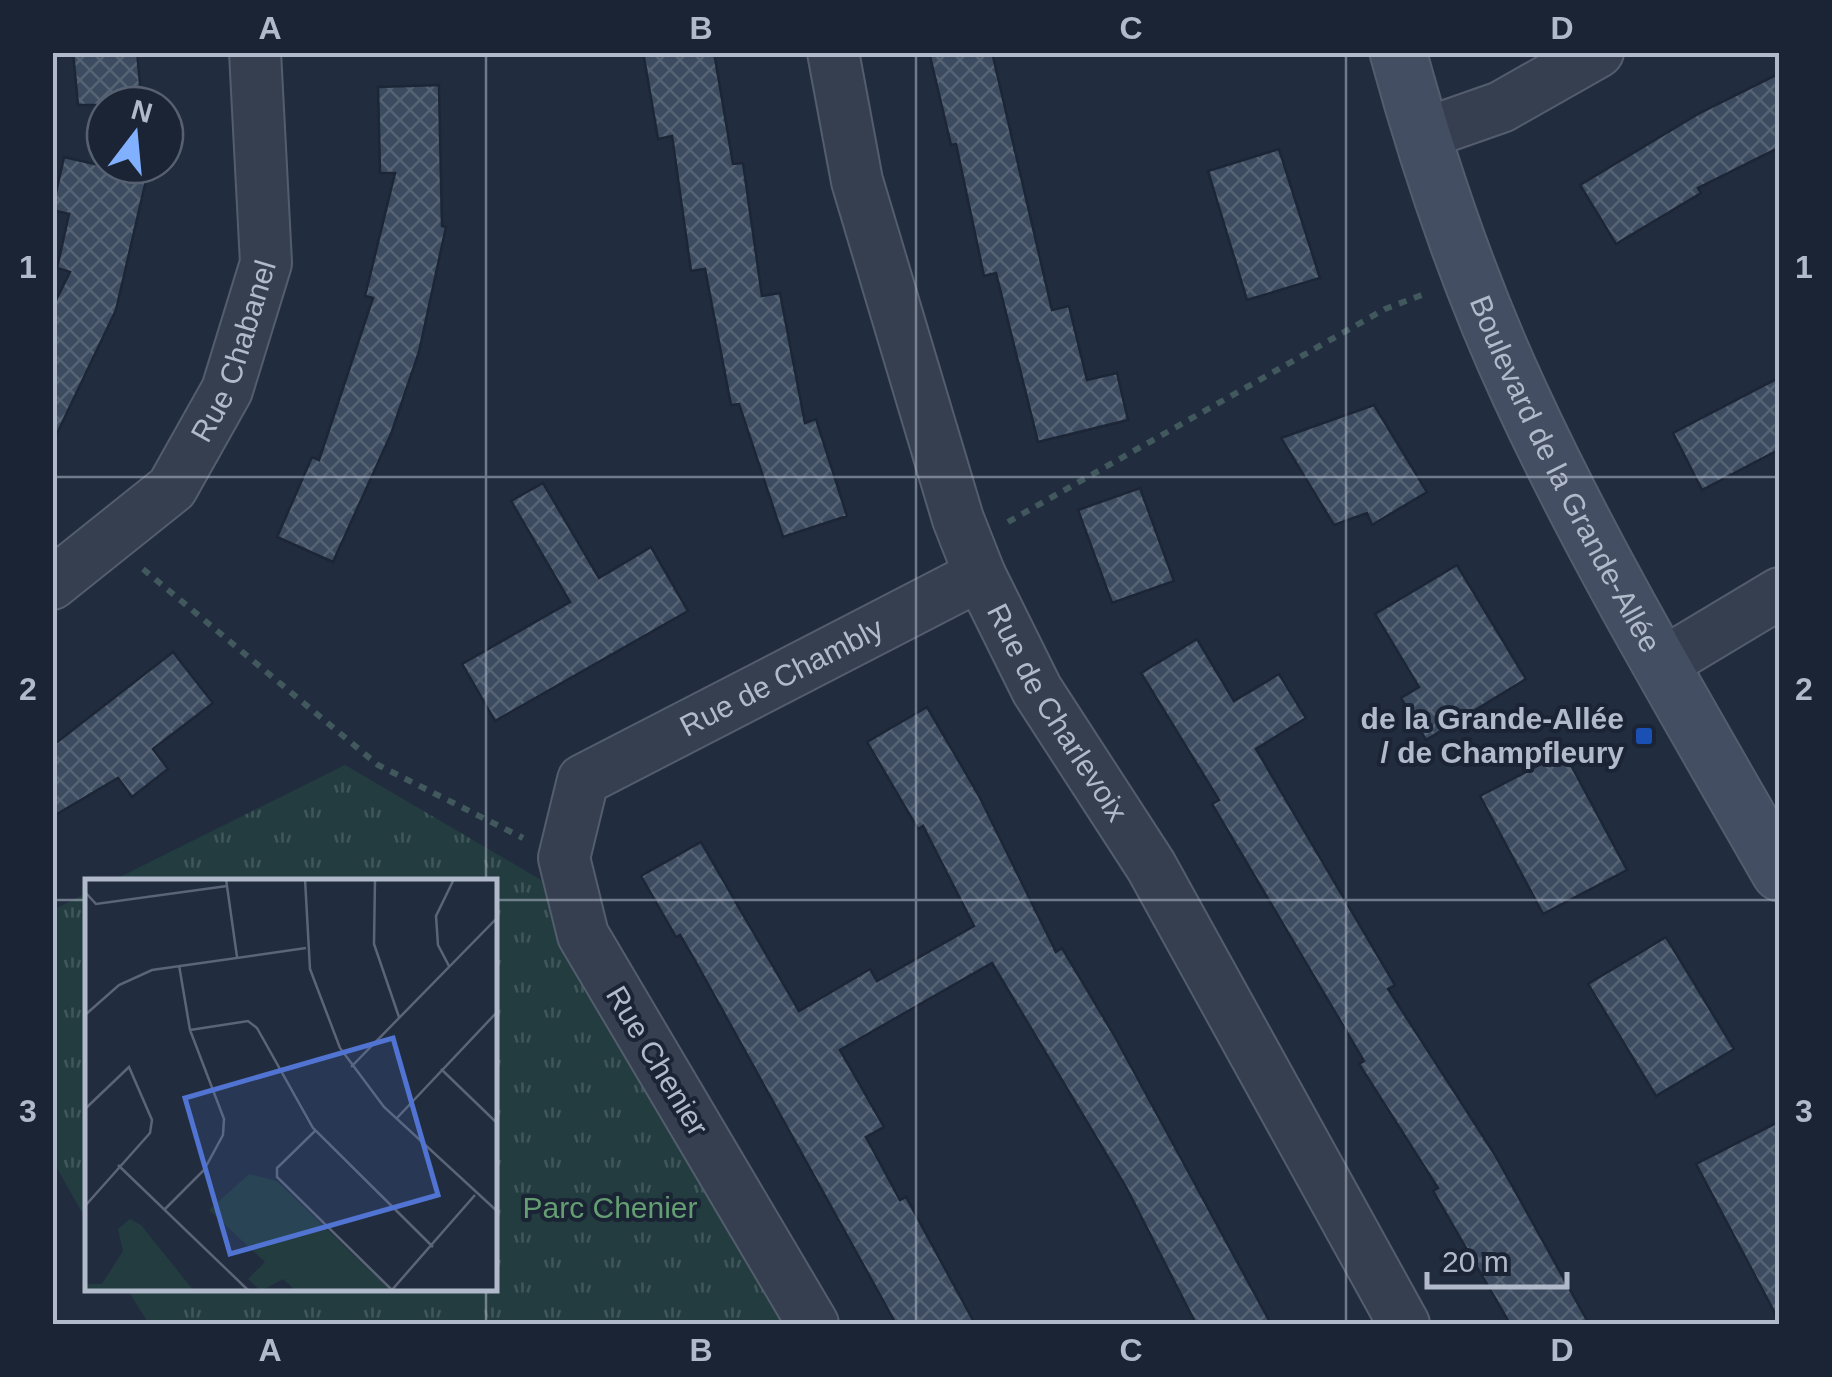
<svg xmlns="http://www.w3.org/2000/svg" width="1832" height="1377" font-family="Helvetica,sans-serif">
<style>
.grass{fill:url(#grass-tufts)}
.building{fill:url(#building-cross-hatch);stroke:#1c2636;stroke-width:2.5}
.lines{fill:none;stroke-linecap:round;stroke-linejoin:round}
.street-casing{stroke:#535d6d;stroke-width:54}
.secondary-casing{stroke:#535d6d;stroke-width:59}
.path{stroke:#41595d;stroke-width:6;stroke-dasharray:8 8;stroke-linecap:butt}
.street{stroke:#353f4f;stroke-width:50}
.secondary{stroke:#434e62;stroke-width:55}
.grid{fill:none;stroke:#b1baca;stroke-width:2.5;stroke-opacity:0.55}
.transit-dot{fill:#1a4fb4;stroke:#1a2434;stroke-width:4}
.labels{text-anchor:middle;stroke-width:8;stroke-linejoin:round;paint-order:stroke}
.street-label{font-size:30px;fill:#b1baca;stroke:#1a2434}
.poi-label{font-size:30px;font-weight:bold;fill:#b1baca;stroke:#1a2434;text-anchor:end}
.park-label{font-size:30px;fill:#659e73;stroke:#1a2434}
.inset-road{fill:none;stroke:#5b6577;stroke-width:2.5}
.view{fill:#5174d3;fill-opacity:0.15;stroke:#5174d3;stroke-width:5}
.inset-edge{fill:none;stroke:#b1baca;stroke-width:5}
.neatline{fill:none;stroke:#b1baca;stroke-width:4}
.grid-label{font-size:32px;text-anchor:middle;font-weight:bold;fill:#b1baca}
</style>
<defs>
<pattern id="grass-tufts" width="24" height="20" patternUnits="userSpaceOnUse" patternTransform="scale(2.5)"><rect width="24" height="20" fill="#233c40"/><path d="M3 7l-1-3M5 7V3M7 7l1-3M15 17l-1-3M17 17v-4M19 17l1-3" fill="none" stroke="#41565a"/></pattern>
<pattern id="building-cross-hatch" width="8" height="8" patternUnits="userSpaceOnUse" patternTransform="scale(2.5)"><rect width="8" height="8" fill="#3c4b5f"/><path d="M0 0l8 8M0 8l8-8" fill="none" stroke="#566375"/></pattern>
</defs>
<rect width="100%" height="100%" fill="#212d3f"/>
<g class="grass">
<polygon points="345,765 553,887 811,1324 149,1324 128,1290 495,1290 495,882 110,882"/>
<polygon points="87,893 87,1221 53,1161 53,910"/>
</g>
<g class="building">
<polygon points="73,52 137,52 142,105 78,105"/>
<polygon points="643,52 714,52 733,164 743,163 762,296 780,293 805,423 816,419 847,516 783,537 739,404 731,405 705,269 691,271 672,136 658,139"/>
<polygon points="929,52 992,52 1052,310 1069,306 1087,380 1117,373 1128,420 1038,442 996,273 984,276 956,144 951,145"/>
<polygon points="1780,73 1780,147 1698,188 1701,193 1616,244 1580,185 1698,114"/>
<polygon points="439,85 442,226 446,227 419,352 391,434 333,562 277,537 312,457 319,460 373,298 365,296 395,173 380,173 378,87"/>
<polygon points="1279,149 1320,278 1247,300 1208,171"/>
<polygon points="64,157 147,176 116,310 52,444 52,308 70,272 57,268 69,214 52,210"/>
<polygon points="1780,377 1780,449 1702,490 1673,433"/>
<polygon points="1374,405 1427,492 1372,525 1367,513 1334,525 1281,438"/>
<polygon points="543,483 599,578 651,547 688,611 495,721 462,664 570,602 511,501"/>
<polygon points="1140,488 1174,581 1112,603 1078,510"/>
<polygon points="1457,565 1526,679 1426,740 1401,698 1419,687 1375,614"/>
<polygon points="1197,639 1234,701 1279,674 1306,718 1256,749 1395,985 1388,989 1495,1155 1589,1324 1510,1324 1433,1191 1438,1188 1359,1064 1364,1061 1212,804 1219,800 1141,673"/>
<polygon points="173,652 213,703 153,749 168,769 132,797 118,778 52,817 52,746"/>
<polygon points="927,707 978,794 1056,952 1062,948 1114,1035 1271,1324 1196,1324 1126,1187 992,963 840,1050 884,1127 866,1137 900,1200 906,1197 975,1324 896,1324 693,957 680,935 676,937 641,876 701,842 799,1011 870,969 877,981 974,926 923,826 918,829 867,742"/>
<polygon points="1564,752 1627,870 1543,914 1480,796"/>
<polygon points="1666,937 1734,1049 1656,1096 1588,984"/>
<polygon points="1780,1121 1780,1323 1696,1164"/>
</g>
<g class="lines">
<g class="street-casing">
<g id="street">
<path id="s1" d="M833,52L857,181L958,519L980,575L1037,690L1151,866L1404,1324"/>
<polyline points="1421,135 1501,107 1598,52"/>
<path id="s2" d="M52,584L172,488L227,390L266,263L255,52"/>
<polyline points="1660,665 1780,593"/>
<path id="s3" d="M813,1324L583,935L564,858L583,780L980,575"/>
</g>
</g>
<g class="secondary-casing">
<g id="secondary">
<path id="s4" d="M1398,52C1430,169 1469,284 1520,394C1596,559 1690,715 1780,873"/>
</g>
</g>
<g class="path">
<polyline points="1008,522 1385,309 1427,293"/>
<polyline points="143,569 378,765 523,838"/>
</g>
<use href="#street" class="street"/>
<use href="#secondary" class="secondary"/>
</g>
<path class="grid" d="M486,52V882M916,52V1324M1346,52V1324M52,477H1780M52,900H88M495,900H1780M486,1290V1324"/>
<rect class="transit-dot" x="1634" y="726" width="20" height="20" rx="5"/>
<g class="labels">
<g class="street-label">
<text dy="10" stroke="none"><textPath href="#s2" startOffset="305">Rue Chabanel</textPath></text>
<text dy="10" stroke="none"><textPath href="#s4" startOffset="455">Boulevard de la Grande-Allée</textPath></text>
<text dy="10" stroke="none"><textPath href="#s3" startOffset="835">Rue de Chambly</textPath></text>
<text dy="10" stroke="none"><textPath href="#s1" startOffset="702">Rue de Charlevoix</textPath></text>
<text transform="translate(657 1061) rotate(59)" y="10">Rue Chenier</text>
</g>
<g class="poi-label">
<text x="1624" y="729">de la Grande-Allée<tspan x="1624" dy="34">/ de Champfleury</tspan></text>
</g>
<g class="park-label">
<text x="610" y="1218">Parc Chenier</text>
</g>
</g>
<g transform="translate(85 879)">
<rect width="412" height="412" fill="#212d3f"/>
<path d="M164,295L192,302L306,412H211L198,400L176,412L163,400L180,383L124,331Z" fill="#233c40"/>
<path d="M45,340L56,346L109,412H0V405H17L38,372L33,350Z" fill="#233c40"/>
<path class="inset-road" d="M141,0L152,78M220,0L225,90L255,169L299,228L413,333M290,0L289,65L314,138M0,13L11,25L142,7M364,87L353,66L351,37L369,0M0,136L34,106L67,91L221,69M105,151L163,142L172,149L228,249L348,368M266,188L413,38M356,190L413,245M0,230L44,188L67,241L65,254L0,327M311,240L413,132M230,252L192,289V298L307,411M33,286L164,412M79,331L119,291L138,256L139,240L105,151L94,86M306,412L390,316"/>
<path class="view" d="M308,159L353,316L145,375L100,219Z"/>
<rect width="412" height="412" class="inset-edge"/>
</g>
<rect width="1832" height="1377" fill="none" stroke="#1a2434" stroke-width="110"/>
<g transform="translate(135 135) rotate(16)"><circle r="48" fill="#1a2434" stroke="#566070" stroke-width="2.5"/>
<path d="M0-8L18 38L0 25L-18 38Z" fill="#81b0ff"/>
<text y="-15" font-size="28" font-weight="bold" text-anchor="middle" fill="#b1baca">N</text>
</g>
<path d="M1427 1272v15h140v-15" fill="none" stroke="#b1baca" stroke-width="5"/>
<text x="1442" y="1272" font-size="30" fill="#b1baca" stroke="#1a2434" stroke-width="8" paint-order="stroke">20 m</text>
<rect x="55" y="55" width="1722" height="1267" class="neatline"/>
<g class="grid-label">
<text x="270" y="39">A</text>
<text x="701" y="39">B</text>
<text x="1131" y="39">C</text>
<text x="1562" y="39">D</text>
<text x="28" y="278">1</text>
<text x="1804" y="278">1</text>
<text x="28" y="700">2</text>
<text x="1804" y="700">2</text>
<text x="28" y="1122">3</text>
<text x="1804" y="1122">3</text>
<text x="270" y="1361">A</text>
<text x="701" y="1361">B</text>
<text x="1131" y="1361">C</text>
<text x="1562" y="1361">D</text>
</g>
</svg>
